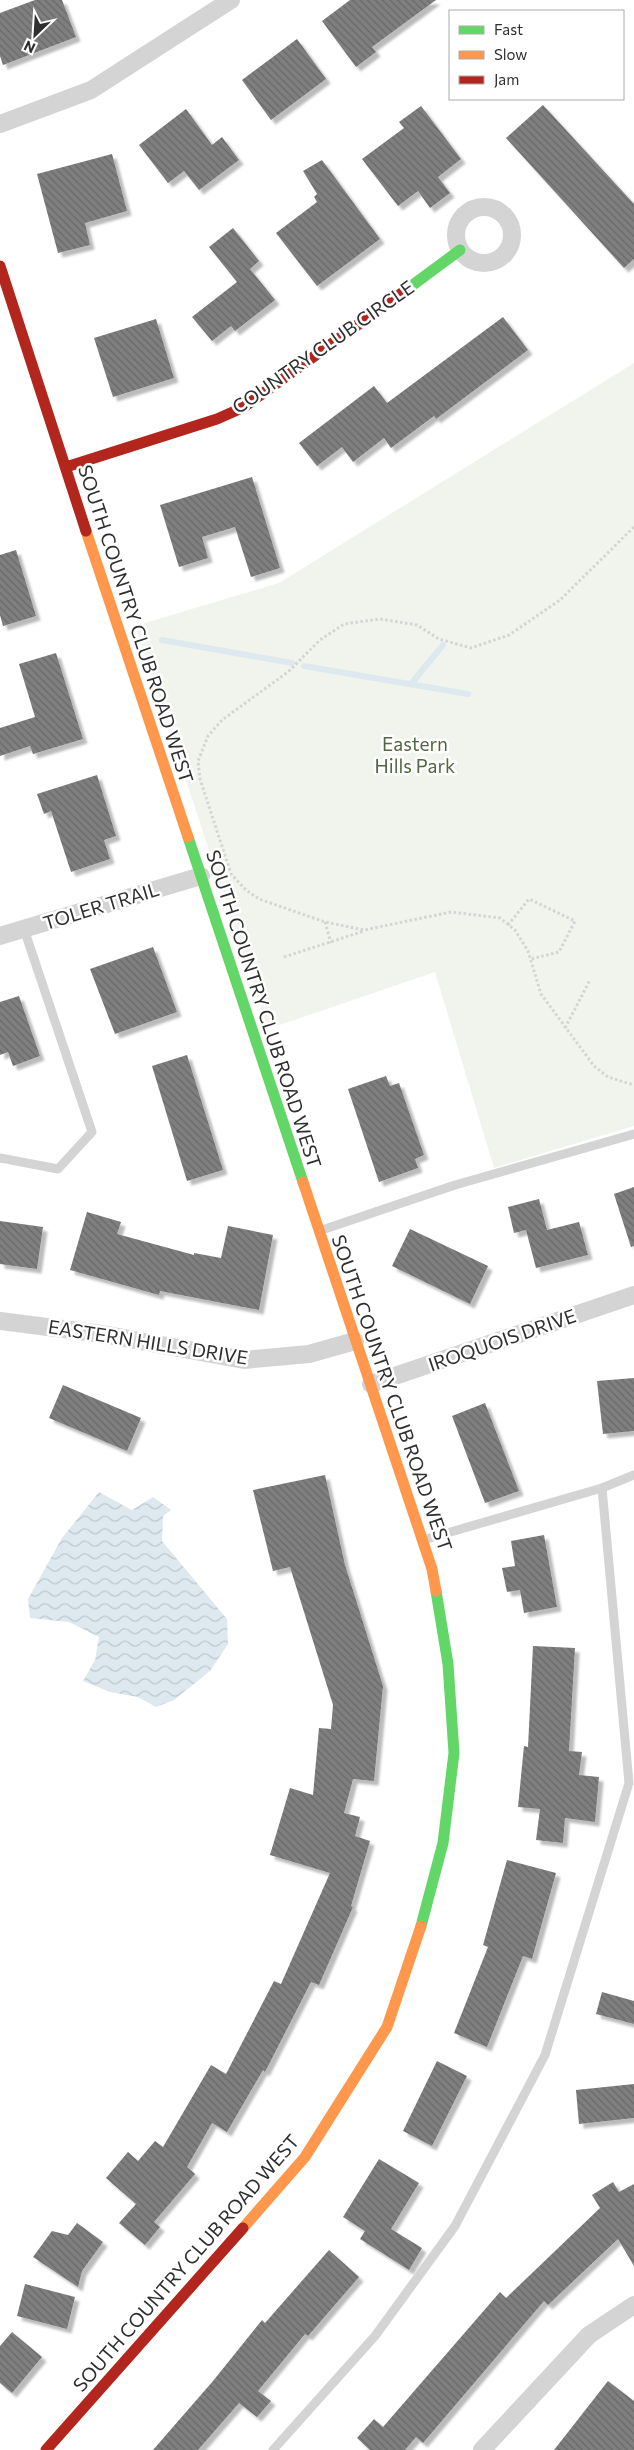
<svg xmlns="http://www.w3.org/2000/svg" width="634" height="2450" font-family="Commissioner,sans-serif">
<style>
.green{fill:#f1f4ed}
.water{fill:url(#water-waves)}
.lines{fill:none;stroke-linecap:round;stroke-linejoin:round}
.stream{stroke:#dde8ef;stroke-width:6}
.building{fill:url(#building-back-hatch);filter:url(#shadow)}
.path{stroke:#d4d4d4;stroke-width:3;stroke-dasharray:2.5 2.5;stroke-linecap:butt}
.lane{stroke:#d4d4d4;stroke-width:9}
.street{stroke:#d4d4d4;stroke-width:18}
.fast{stroke:#63d668;stroke-width:11}
.slow{stroke:#ff974d;stroke-width:11}
.jam{stroke:#b3261e;stroke-width:11}
.labels{text-anchor:middle;stroke-width:5;stroke-linejoin:round;paint-order:stroke}
.street-label{font-size:19px;fill:#2f2f2f;stroke:#fff}
.park-label{font-size:19px;fill:#536642;stroke:#fff}
</style>
<defs>
<pattern id="water-waves" width="16" height="10" patternUnits="userSpaceOnUse" patternTransform="scale(1.25)"><rect width="16" height="10" fill="#dde8ef"/><path d="M0 5q4-4 8 0t8 0" fill="none" stroke="#bec7cd"/></pattern>
<pattern id="building-back-hatch" width="6" height="6" patternUnits="userSpaceOnUse" patternTransform="scale(1.25)"><rect width="6" height="6" fill="#7f7f7f"/><path d="M-1 5l2 2M0 0l6 6M5-1l2 2" fill="none" stroke="#686868"/></pattern>
<filter id="shadow"><feDropShadow dx="4.5" dy="4.5" stdDeviation="1" flood-color="#0004"/></filter>
</defs>
<rect width="100%" height="100%" fill="#fff"/>
<polygon class="green" points="634,363 634,1126 494,1168 435,972 268,1029 135,626 279,583"/>
<polygon class="water" points="99,1492 132,1510 153,1497 171,1510 163,1516 162,1541 227,1619 228,1644 210,1671 174,1700 156,1707 138,1697 110,1692 83,1681 95,1660 99,1637 69,1622 30,1618 28,1599 62,1538"/>
<g class="lines">
<g class="stream">
<polyline points="162,640 292,663"/>
<polyline points="304,666 468,694"/>
<polyline points="411,684 443,645"/>
</g>
</g>
<g class="building">
<polygon points="35,0 62,0 76,37 3,65 0,56 0,13"/>
<polygon points="350,0 436,0 372,47 376,52 356,67 322,21"/>
<polygon points="297,39 326,79 271,120 242,80"/>
<polygon points="543,105 634,204 634,259 624,268 506,138"/>
<polygon points="421,106 461,159 438,177 450,193 430,208 418,191 398,206 362,159 404,128 399,122"/>
<polygon points="186,109 212,145 222,137 239,160 199,190 184,171 168,183 139,145"/>
<polygon points="112,154 127,211 85,223 90,245 58,253 37,174"/>
<polygon points="322,160 380,239 317,286 276,233 317,202 314,197 317,194 303,171"/>
<polygon points="233,228 259,261 250,269 275,300 235,331 231,326 212,341 192,317 237,282 209,247"/>
<polygon points="503,317 528,350 436,419 434,416 391,448 384,438 353,462 342,447 317,466 299,443 374,386 387,403"/>
<polygon points="156,319 174,378 113,397 94,338"/>
<polygon points="252,477 280,568 251,577 235,527 202,537 208,558 179,567 160,505"/>
<polygon points="16,550 36,616 3,626 0,615 0,555"/>
<polygon points="56,653 83,739 33,754 30,746 0,756 0,728 35,717 19,664"/>
<polygon points="97,775 116,836 104,840 110,859 71,872 51,811 44,814 37,794"/>
<polygon points="153,947 177,1012 115,1034 90,969"/>
<polygon points="19,996 40,1056 13,1066 8,1052 0,1055 0,1002"/>
<polygon points="187,1055 223,1170 187,1181 152,1066"/>
<polygon points="386,1076 390,1086 399,1083 424,1155 415,1159 418,1168 379,1182 348,1089"/>
<polygon points="634,1187 634,1246 631,1247 614,1194"/>
<polygon points="539,1199 547,1230 579,1222 588,1255 536,1268 526,1230 514,1233 508,1207"/>
<polygon points="87,1212 121,1222 117,1234 194,1255 194,1253 221,1258 228,1226 273,1235 259,1310 160,1291 159,1295 70,1270"/>
<polygon points="0,1221 43,1227 37,1269 0,1264"/>
<polygon points="410,1229 488,1266 470,1304 392,1266"/>
<polygon points="634,1378 634,1431 603,1434 597,1381"/>
<polygon points="63,1385 141,1418 127,1451 49,1418"/>
<polygon points="485,1403 519,1491 485,1503 452,1416"/>
<polygon points="325,1475 345,1565 383,1686 374,1781 353,1779 344,1813 360,1817 355,1836 370,1841 351,1906 353,1907 319,1985 311,1982 265,2072 263,2070 227,2132 212,2123 187,2167 195,2174 154,2222 160,2227 145,2245 119,2223 136,2204 106,2178 128,2152 138,2161 155,2141 163,2147 211,2065 226,2074 274,1981 281,1984 330,1873 270,1855 290,1788 313,1795 319,1728 331,1729 333,1705 290,1567 273,1571 253,1490"/>
<polygon points="544,1535 557,1607 524,1613 520,1590 507,1592 502,1568 515,1566 511,1541"/>
<polygon points="533,1646 575,1648 569,1751 582,1752 579,1775 599,1777 595,1822 565,1818 563,1843 536,1840 540,1809 518,1807 524,1746 528,1747"/>
<polygon points="507,1860 556,1873 532,1959 523,1956 487,2047 454,2033 488,1947 483,1945"/>
<polygon points="602,1992 634,2001 634,2024 596,2014"/>
<polygon points="437,2061 467,2076 432,2146 403,2131"/>
<polygon points="634,2084 634,2118 579,2124 576,2090"/>
<polygon points="379,2159 419,2183 391,2229 422,2248 409,2270 360,2239 365,2231 343,2217"/>
<polygon points="613,2182 619,2192 634,2184 634,2266 618,2239 548,2305 544,2301 423,2443 416,2437 405,2450 370,2450 357,2438 374,2419 383,2427 500,2292 506,2298 600,2208 592,2195"/>
<polygon points="77,2223 103,2242 82,2271 78,2287 33,2257 52,2231 68,2235"/>
<polygon points="329,2250 359,2277 308,2336 305,2334 258,2391 271,2401 257,2417 239,2403 198,2450 153,2450 213,2381 262,2320 265,2323"/>
<polygon points="25,2284 75,2297 67,2329 17,2316"/>
<polygon points="12,2332 42,2357 12,2393 0,2383 0,2346"/>
<polygon points="608,2381 634,2401 634,2450 554,2450"/>
</g>
<g class="lines">
<g class="path">
<polyline points="634,527 560,600 509,635 471,648 439,639 417,625 380,619 344,624 320,640 288,672 222,720 208,736 198,761 200,779 231,874 246,890 259,899 325,922 364,930 451,912 500,918 515,930 528,951 541,994 594,1066 608,1077 634,1085"/>
<polyline points="325,922 331,943"/>
<polyline points="508,925 529,899 575,921 559,952 531,959"/>
<polyline points="284,957 364,931"/>
<polyline points="565,1028 590,980"/>
</g>
<g class="lane">
<polyline points="0,1158 58,1169 92,1132 24,929"/>
<polyline points="322,1230 455,1185 634,1134"/>
<polyline points="423,1540 602,1488 634,1475"/>
<polyline points="273,2450 375,2336 455,2226 545,2055 629,1783 602,1488"/>
</g>
<g class="street">
<polyline points="0,124 91,90 231,0"/>
<circle cx="484" cy="235" r="28"/>
<polyline points="0,936 201,876"/>
<polyline points="0,1321 102,1334 244,1360 309,1354 355,1341"/>
<polyline points="371,1384 634,1295"/>
<polyline points="482,2450 589,2335 634,2305"/>
</g>
<g class="fast">
<polyline points="406,290 460,250"/>
<polyline points="188,837 303,1182"/>
<polyline points="421,1926 443,1843 454,1753 448,1664 436,1591"/>
</g>
<g class="slow">
<polyline points="86,531 188,837"/>
<polyline points="303,1182 432,1569 436,1591"/>
<polyline points="243,2228 305,2157 387,2027 421,1926"/>
</g>
<g class="jam">
<polyline points="0,266 86,531"/>
<polyline points="66,467 217,419 244,407 406,290"/>
<polyline points="46,2450 243,2228"/>
</g>
</g>
<g class="labels">
<g class="street-label">
<text transform="translate(323 347) rotate(-35)" y="7">COUNTRY CLUB CIRCLE</text>
<text transform="translate(136 624) rotate(72)" y="7">SOUTH COUNTRY CLUB ROAD WEST</text>
<text transform="translate(101 906) rotate(-17)" y="7">TOLER TRAIL</text>
<text transform="translate(264 1009) rotate(72)" y="7">SOUTH COUNTRY CLUB ROAD WEST</text>
<text transform="translate(502 1340) rotate(-19)" y="7">IROQUOIS DRIVE</text>
<text transform="translate(148 1342) rotate(9)" y="7">EASTERN HILLS DRIVE</text>
<text transform="translate(392 1393) rotate(71)" y="7">SOUTH COUNTRY CLUB ROAD WEST</text>
<text transform="translate(186 2263) rotate(-49)" y="7">SOUTH COUNTRY CLUB ROAD WEST</text>
</g>
<g class="park-label">
<text x="415" y="751">Eastern<tspan x="415" dy="22">Hills Park</tspan></text>
</g>
</g>
<rect x="449" y="10" width="175" height="90" fill="#ffffff" stroke="#acacac"/>
<rect x="459" y="26" width="25" height="8" fill="#63d668" stroke="#acacac"/>
<text x="494" y="35" font-size="15" fill="#2f2f2f">Fast</text>
<rect x="459" y="51" width="25" height="8" fill="#ff974d" stroke="#acacac"/>
<text x="494" y="60" font-size="15" fill="#2f2f2f">Slow</text>
<rect x="459" y="76" width="25" height="8" fill="#b3261e" stroke="#acacac"/>
<text x="494" y="85" font-size="15" fill="#2f2f2f">Jam</text>
<g transform="translate(35 35) rotate(205)" stroke="#ffffff" stroke-width="4" paint-order="stroke">
<path d="M0-4L9 19L0 12L-9 19Z" fill="#2f2f2f"/>
<text y="-8" font-size="14" font-weight="bold" text-anchor="middle" fill="#2f2f2f">N</text>
</g>
</svg>
